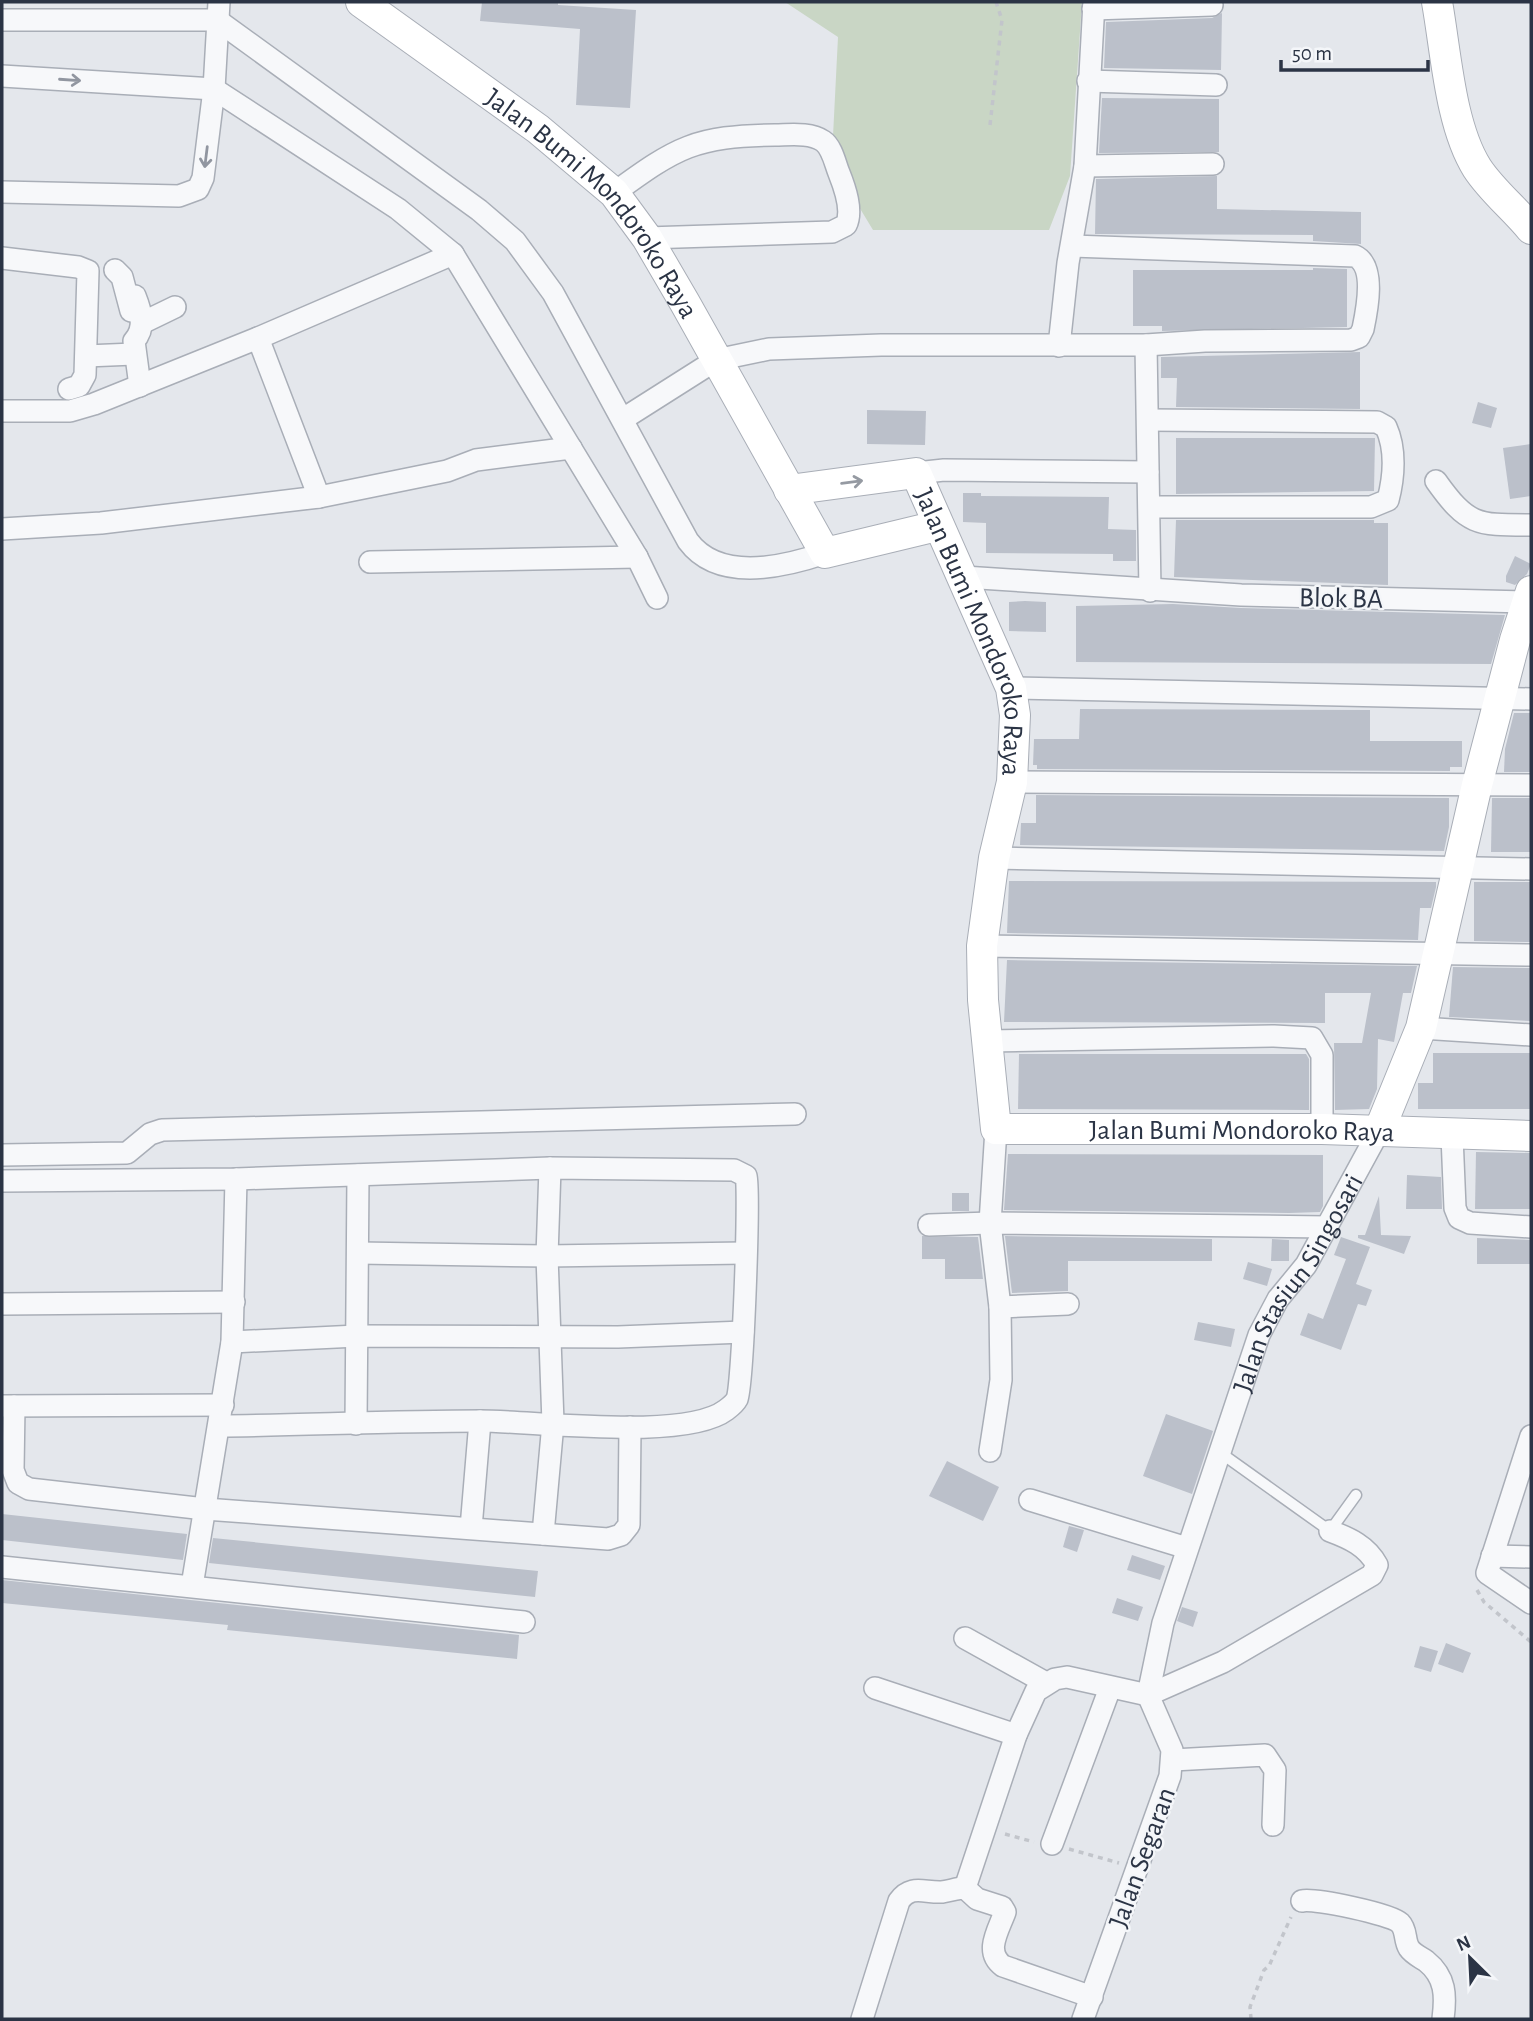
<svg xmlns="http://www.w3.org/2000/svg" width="1533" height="2021" font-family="'Alegreya Sans',sans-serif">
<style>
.green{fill:#c9d6c5}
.building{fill:#bbc0ca}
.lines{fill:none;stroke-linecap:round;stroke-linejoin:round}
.lane-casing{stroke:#a9aeb7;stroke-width:13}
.street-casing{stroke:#a9aeb7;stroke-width:24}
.secondary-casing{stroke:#a9aeb7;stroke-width:32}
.path{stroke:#c2c5cb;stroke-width:3.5;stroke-dasharray:5 5;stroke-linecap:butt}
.lane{stroke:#f7f8fa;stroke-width:10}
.street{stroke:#f7f8fa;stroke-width:21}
.secondary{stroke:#fff;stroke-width:30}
.oneway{stroke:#9196a0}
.oneway2{stroke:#959aa2}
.labels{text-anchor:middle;stroke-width:5;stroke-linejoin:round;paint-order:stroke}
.street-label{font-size:28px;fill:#2b3445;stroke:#f4f6f9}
</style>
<rect width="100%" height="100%" fill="#e4e7ec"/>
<polygon class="green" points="785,2 1082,2 1070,176 1049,230 873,230 847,187 833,136 838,37"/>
<g class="building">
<polygon points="482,2 558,2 558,5 636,10 630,108 576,105 580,29 480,21"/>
<polygon points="1222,13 1221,70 1104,68 1106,22 1212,18"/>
<polygon points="1102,98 1219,99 1219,152 1099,153"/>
<polygon points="1217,176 1217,209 1361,212 1361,244 1313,241 1313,235 1095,234 1096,179"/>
<polygon points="1313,268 1347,269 1347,327 1162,331 1162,326 1133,326 1133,270 1313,270"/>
<polygon points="1360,352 1360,409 1176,407 1177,378 1161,378 1161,357"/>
<polygon points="1478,402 1497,408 1491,428 1472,423"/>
<polygon points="867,410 926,411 925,445 867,444"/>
<polygon points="1176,438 1375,438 1374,491 1176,494"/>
<polygon points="1531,444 1531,496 1510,499 1503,448"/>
<polygon points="963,493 981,493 981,496 1109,497 1108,529 1136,530 1136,561 1113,561 1113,554 986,553 986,523 963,522"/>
<polygon points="1176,520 1374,520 1374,523 1388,523 1388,585 1174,577"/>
<polygon points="1515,556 1531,564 1527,574 1515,585 1506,582 1506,576"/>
<polygon points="1025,601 1046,602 1046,632 1009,631 1009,602"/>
<polygon points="1173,604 1241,608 1505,615 1491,664 1076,662 1076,606"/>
<polygon points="1080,709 1370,710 1370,741 1462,741 1462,767 1450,767 1450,771 1037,769 1037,765 1033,765 1034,739 1079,739"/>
<polygon points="1514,713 1531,713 1531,772 1504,772 1505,749"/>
<polygon points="1036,795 1449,798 1449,827 1444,851 1020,845 1021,823 1036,823"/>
<polygon points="1492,798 1531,798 1531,852 1491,852"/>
<polygon points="1009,881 1436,882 1436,887 1431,908 1420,908 1418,940 1007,933"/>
<polygon points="1474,882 1531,882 1531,942 1474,941"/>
<polygon points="1007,960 1417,966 1411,993 1403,993 1394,1042 1378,1039 1377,1089 1369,1109 1335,1110 1334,1043 1362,1043 1371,993 1325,993 1325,1023 1004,1022"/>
<polygon points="1453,967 1531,968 1531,1021 1449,1017"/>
<polygon points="1433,1053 1531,1053 1531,1109 1418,1109 1418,1083 1433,1083"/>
<polygon points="1019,1054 1306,1054 1309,1059 1309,1110 1018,1109"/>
<polygon points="1476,1152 1531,1153 1531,1209 1475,1209"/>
<polygon points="1008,1154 1323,1155 1323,1206 1320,1212 1289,1213 1004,1210"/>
<polygon points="1407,1175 1441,1177 1442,1209 1406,1209"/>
<rect x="952" y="1193" width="17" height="18"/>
<polygon points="1379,1196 1381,1235 1411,1236 1404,1254 1358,1238 1358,1235 1365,1235"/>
<polygon points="922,1236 978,1237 983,1279 945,1279 945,1259 922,1259"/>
<polygon points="1005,1236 1212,1239 1212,1261 1068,1261 1068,1291 1012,1293"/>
<polygon points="1341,1237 1370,1247 1356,1284 1372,1290 1366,1306 1358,1304 1341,1350 1300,1335 1308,1313 1323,1319 1346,1259 1334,1255"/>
<polygon points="1477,1238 1531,1240 1531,1264 1477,1264"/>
<polygon points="1272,1239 1289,1240 1289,1261 1271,1261"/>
<polygon points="1248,1262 1272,1269 1267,1286 1243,1279"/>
<polygon points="1198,1322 1235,1329 1231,1347 1194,1340"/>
<polygon points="1166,1414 1213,1431 1192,1494 1143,1476"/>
<polygon points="947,1461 999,1487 983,1521 929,1496"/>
<polygon points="2,1514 187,1534 183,1560 2,1540"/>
<polygon points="1069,1526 1084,1530 1077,1552 1063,1547"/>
<polygon points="213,1538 538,1571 535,1597 209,1563"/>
<polygon points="1132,1555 1165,1566 1160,1580 1127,1570"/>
<polygon points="2,1580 519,1635 517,1659 227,1630 228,1625 2,1603"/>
<polygon points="1117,1598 1143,1607 1138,1621 1112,1613"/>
<polygon points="1182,1607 1198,1612 1193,1627 1177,1621"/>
<polygon points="1446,1643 1471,1653 1463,1673 1438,1664"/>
<polygon points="1420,1646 1438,1651 1431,1672 1414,1667"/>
</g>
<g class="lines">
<g class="lane-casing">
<polyline id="lane" points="1218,1451 1330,1531 1356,1495"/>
</g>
<g class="street-casing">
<g id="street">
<polyline points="1093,9 1212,5"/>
<path d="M2,20H217L479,210L515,241L553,293L688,541C719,583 784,567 825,553"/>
<polyline points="2,76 214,89 398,209 453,254 637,557 657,598"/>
<polyline points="1088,81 1216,85"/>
<polyline points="1085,166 1213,164"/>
<polyline points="2,192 179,196 198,189 203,178 214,89 219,2"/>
<path d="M614,193C677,147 695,136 775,135C789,135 810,132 823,141C832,147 835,163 839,173C845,188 853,211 846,225L832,232L647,238"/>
<polyline points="2,258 78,267 88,271 85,375 79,386 69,389"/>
<polyline points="115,270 122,277 131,311"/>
<path d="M135,296C141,311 146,328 134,341L140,386"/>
<polyline points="142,323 175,307"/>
<polyline points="258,338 319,497"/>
<polyline points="1146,345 1150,591"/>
<polyline points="1059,346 1068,263 1085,166 1094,2"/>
<polyline points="86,356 134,354"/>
<polyline points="2,411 70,411 94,404 258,338 453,254"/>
<path d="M623,419L716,360L769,349L881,345H1146L1205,341L1351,340L1359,337L1363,329C1367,310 1376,266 1355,256L1072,246"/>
<path d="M1148,420L1377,422L1386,427C1396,449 1394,477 1388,500L1371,507H1150"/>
<polyline points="916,473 944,470 1148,472"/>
<path d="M1436,481C1468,526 1477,525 1531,525"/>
<polyline points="2,529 101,523 319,497 447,471 476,460 571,448"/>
<polyline points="370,562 637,557"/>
<polyline points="964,577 1241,595 1531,602"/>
<polyline points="1011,688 1531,699"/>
<polyline points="1012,782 1531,785"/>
<polyline points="994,858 1531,869"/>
<polyline points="982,946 1531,955"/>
<polyline points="1421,1028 1531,1035"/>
<polyline points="987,1041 1274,1036 1312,1038 1322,1055 1322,1129"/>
<polyline points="1452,1136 1455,1208 1459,1218 1470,1223 1531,1227"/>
<polyline points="2,1155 127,1153 150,1134 162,1130 795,1114"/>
<path d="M2,1181L236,1179L550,1168L734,1170L746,1176C750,1191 743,1384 737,1399C735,1403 730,1407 726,1410C685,1441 535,1421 480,1421C393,1421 306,1425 220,1426"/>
<polyline points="929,1225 990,1223 1326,1227"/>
<polyline points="359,1253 547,1256 744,1253"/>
<polyline points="2,1304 234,1302"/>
<polyline points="1000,1307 1068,1304"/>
<polyline points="232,1342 357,1336 618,1337 743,1332"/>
<polyline points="2,1406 223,1405"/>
<polyline points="14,1406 13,1470 18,1483 29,1489 205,1509 608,1539 621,1535 629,1525 630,1427"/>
<polyline points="356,1424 358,1175"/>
<polyline points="1531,1436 1487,1573 1531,1603"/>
<polyline points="990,1451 1001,1380 1000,1307 990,1223 996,1129"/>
<polyline points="1030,1500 1187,1548"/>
<polyline points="471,1528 480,1421"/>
<polyline points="543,1534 553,1423 547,1256 550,1168"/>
<polyline points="1492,1556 1531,1557"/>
<polyline points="2,1567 524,1622"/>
<polyline points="192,1586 232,1342 236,1179"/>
<polyline points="965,1638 1046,1683"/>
<polyline points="875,1688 1016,1735"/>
<path id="s1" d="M1148,1695L1163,1623L1259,1335L1278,1299L1306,1265L1379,1131"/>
<polyline points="1173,1760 1265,1755 1275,1770 1273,1825"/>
<polyline points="1052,1844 1110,1688"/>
<path d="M965,1888L1016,1735L1036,1691L1055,1679L1067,1677L1148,1695L1223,1662L1372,1575L1377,1565C1367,1546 1349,1538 1330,1531"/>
<path d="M1302,1901C1314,1898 1391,1914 1400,1923C1407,1930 1404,1940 1409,1948C1413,1954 1420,1957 1426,1961C1446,1977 1446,1996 1443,2019"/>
<path d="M862,2019L899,1901C911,1884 924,1893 942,1892C950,1891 957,1888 965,1888L977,1899L1002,1907L1005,1912C998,1931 984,1952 1003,1966L1092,1997"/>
<polyline points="1083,2019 1170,1776 1172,1750 1148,1695"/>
</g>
</g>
<g class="secondary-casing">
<g id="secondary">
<path id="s2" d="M361,2L538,129L614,193L647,238L685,303L825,553L937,526"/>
<path d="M1437,2C1446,52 1450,125 1477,168C1492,191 1514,208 1531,229"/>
<path id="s3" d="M789,490L916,473L1011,688L1015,715L1012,782L994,858L982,946L983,1000L996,1129H1322L1531,1136"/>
<polyline points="1379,1131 1421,1028 1477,785 1515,640 1531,591"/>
</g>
</g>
<g class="path">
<polyline points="990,125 1002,20 996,2"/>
<polyline points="1477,1590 1484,1602 1531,1642"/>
<polyline points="1005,1834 1034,1842"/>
<polyline points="1069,1849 1119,1863"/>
<polyline points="1251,2019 1250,2007 1264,1970 1269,1966 1291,1917"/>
</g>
<use href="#lane" class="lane"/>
<use href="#street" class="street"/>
<use href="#secondary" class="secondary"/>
</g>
<defs><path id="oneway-shaft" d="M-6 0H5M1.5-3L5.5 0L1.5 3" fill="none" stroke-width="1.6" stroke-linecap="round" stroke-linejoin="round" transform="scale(1.75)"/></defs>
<g class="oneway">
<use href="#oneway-shaft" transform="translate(70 80) rotate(4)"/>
<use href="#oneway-shaft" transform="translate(206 157) rotate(97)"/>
</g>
<use class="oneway2" href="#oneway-shaft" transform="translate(852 482) rotate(-7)"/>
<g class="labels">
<g class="street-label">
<text dy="10" stroke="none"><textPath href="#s2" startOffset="310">Jalan Bumi Mondoroko Raya</textPath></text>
<text transform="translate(1341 597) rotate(1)" y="10">Blok BA</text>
<text dy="10" stroke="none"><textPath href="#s3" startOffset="299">Jalan Bumi Mondoroko Raya</textPath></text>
<text dy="10" stroke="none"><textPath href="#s3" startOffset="1054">Jalan Bumi Mondoroko Raya</textPath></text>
<text dy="10" stroke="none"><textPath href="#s1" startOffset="441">Jalan Stasiun Singosari</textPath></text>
<text transform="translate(1141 1857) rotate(-70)" y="10">Jalan Segaran</text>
</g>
</g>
<rect width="1533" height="2021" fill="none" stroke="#2b3445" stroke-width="7"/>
<g transform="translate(1470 1958) rotate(336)" stroke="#f4f6f9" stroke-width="5" paint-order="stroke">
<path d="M0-5L12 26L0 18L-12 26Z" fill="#2b3445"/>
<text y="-10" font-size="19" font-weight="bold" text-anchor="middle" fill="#2b3445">N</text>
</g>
<path d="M1281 60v10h147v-10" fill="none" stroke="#2b3445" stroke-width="3.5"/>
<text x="1292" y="60" font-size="21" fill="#2b3445" stroke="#f4f6f9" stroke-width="5" paint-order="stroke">50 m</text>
</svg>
